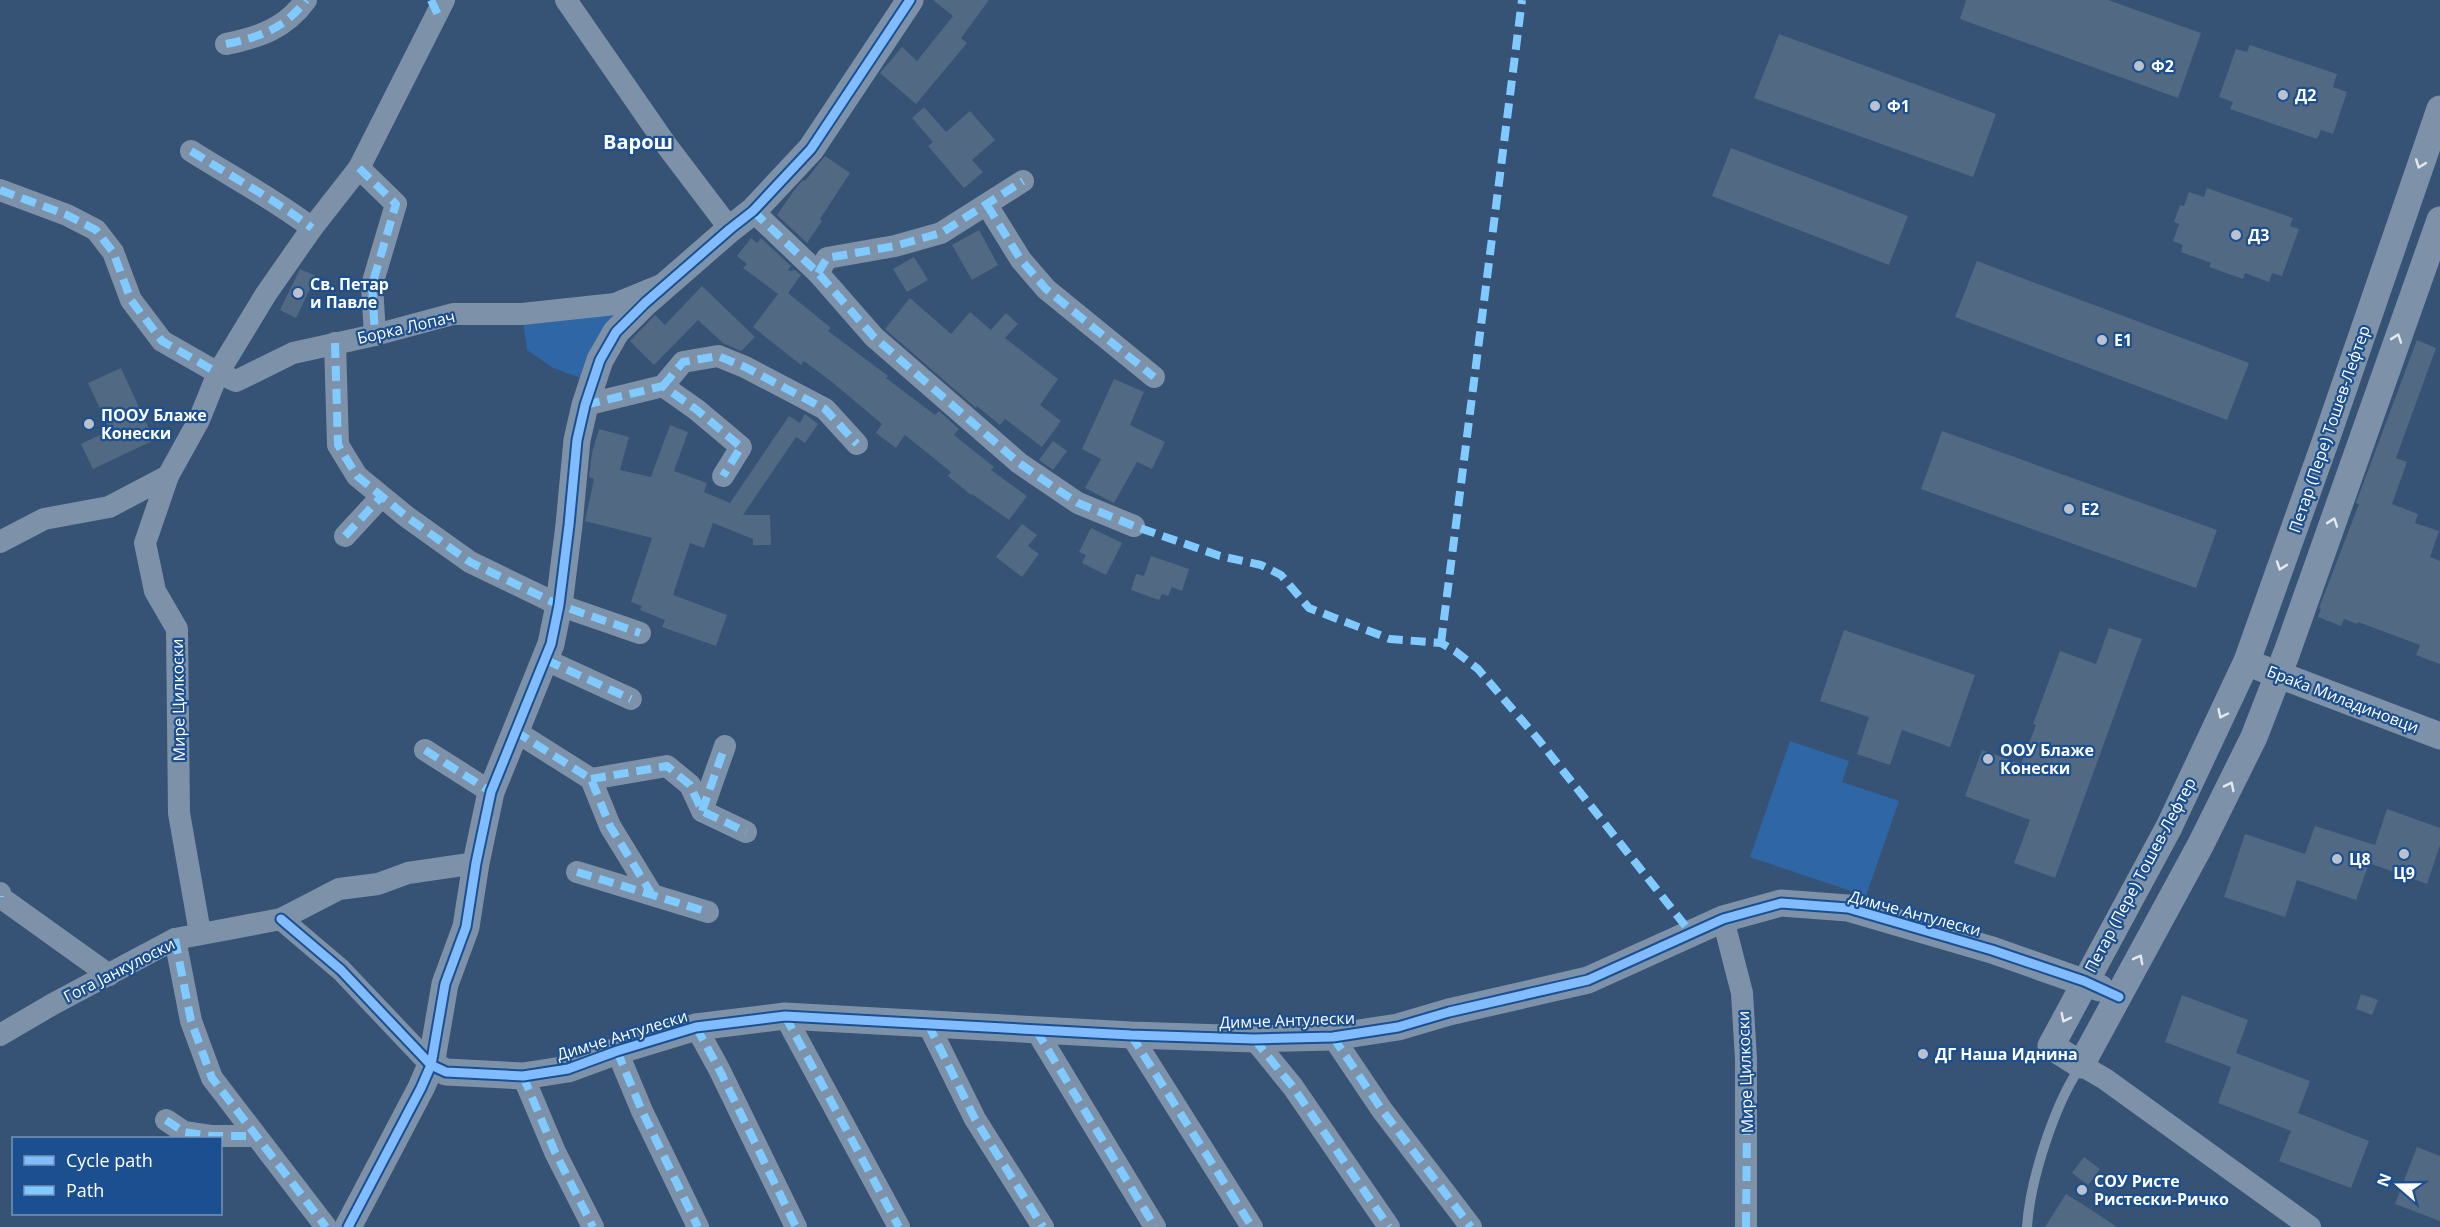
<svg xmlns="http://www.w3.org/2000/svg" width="2440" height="1227" font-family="'Open Sans',sans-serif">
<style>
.green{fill:#2f66a5}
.building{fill:#526984}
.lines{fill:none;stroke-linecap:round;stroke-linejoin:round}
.service{stroke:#7d92a8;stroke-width:10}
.minor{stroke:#7d92a8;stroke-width:22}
.tertiary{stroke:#7d92a8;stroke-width:27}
.quiet{stroke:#80caff;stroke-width:8;stroke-dasharray:15 8;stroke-linecap:butt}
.cycleway-casing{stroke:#1b4f8f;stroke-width:13}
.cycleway{stroke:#80bcff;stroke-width:9}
.oneway{stroke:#e5e9ee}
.poi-dot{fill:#b9c2ce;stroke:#1b4f8f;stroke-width:2}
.labels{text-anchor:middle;stroke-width:4.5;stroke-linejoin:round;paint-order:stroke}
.poi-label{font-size:16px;font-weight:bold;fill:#fff;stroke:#1b4f8f;text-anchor:start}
.street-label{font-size:16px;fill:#fff;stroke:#1b4f8f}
.quarter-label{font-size:20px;font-weight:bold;fill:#fff;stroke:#1b4f8f}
</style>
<rect width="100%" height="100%" fill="#365274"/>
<g class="green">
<polygon points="671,281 592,382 553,368 527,350 522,314"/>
<polygon points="1790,741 1849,761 1842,782 1899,801 1866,896 1750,857"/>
</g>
<g class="building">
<polygon points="933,0 989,0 961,38 967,43 916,104 880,73 902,47 917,61 953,16"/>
<polygon points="1966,0 2108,0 2201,33 2178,98 1960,19"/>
<polygon points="1779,34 1996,114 1973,177 1754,98"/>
<polygon points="2250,45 2337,74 2333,87 2347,92 2333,134 2321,130 2317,139 2230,109 2233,102 2219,97 2236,49 2247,52"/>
<polygon points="924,107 946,132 970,111 995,140 972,160 983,172 964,188 928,146 933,142 912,118"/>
<polygon points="1731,148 1908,216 1889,265 1712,196"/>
<polygon points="825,156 850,173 820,219 822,221 807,243 777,215 795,189 803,180 805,181"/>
<polygon points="2207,188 2293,218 2290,226 2299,229 2282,276 2272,273 2269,282 2245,273 2243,279 2209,267 2211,263 2181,252 2183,245 2173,241 2179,224 2174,222 2180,205 2184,206 2189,192 2204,197"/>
<polygon points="979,230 998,265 972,280 952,245"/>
<polygon points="751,238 757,243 761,238 791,266 788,271 795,270 801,275 788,293 831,328 828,331 888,376 886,378 935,415 939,411 959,429 954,435 994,467 991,470 1027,496 1009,520 972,494 971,495 948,476 951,472 905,435 896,448 876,433 882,424 832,382 804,361 801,365 753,327 778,294 743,268 747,264 737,256"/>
<polygon points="914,257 928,280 907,292 893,269"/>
<polygon points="1977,261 2249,363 2227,420 1955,317"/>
<polygon points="300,269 316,276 296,318 280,310"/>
<polygon points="702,286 755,337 741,351 723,343 698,320 654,365 630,341 655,315 665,325"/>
<polygon points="910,298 951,334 970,312 991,330 1006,313 1018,324 1005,338 1058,379 1040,405 1061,421 1042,447 1005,419 1000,425 977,406 976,408 885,329"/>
<polygon points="2417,340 2436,348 2396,458 2407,462 2392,504 2418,514 2415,523 2439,531 2430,557 2440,561 2440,664 2416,655 2420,645 2358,622 2357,624 2344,619 2341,626 2318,617 2321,609 2319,608 2359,504 2356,503 2378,444"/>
<polygon points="121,368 154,440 93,469 81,444 110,430 88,383"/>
<polygon points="1114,379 1144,392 1130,425 1165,442 1152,469 1137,462 1114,503 1085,488 1101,459 1082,449"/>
<polygon points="805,414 818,424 805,443 796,437 743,515 770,515 771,545 753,545 753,539 713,523 704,548 690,543 673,595 727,615 716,646 662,627 665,620 640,610 642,606 631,602 652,538 585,521 594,479 589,477 592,453 599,429 629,437 620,470 651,477 670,425 688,432 674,471 707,483 704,492 730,503 789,416 800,423"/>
<polygon points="1942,431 2217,530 2196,588 1921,489"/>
<polygon points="1053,441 1067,451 1053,470 1039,460"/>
<polygon points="1022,524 1037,535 1028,546 1039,554 1022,577 996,557"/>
<polygon points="1091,528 1122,543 1106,575 1082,563 1086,555 1079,552"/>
<polygon points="1151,556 1189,569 1182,591 1172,587 1168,596 1162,594 1159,600 1131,590 1136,574 1144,576"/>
<polygon points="2109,628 2142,639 2055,878 2014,863 2030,820 1965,796 1982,750 2021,764 2036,725 2033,724 2060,651 2096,664"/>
<polygon points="1844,630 1975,675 1950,747 1902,730 1890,765 1857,754 1869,717 1820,701"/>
<polygon points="2387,809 2440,828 2440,845 2427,884 2369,863 2356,900 2297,880 2285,917 2224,897 2245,834 2305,854 2315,826 2375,845"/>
<polygon points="2361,994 2378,1000 2372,1015 2356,1009"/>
<polygon points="2182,995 2248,1020 2236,1053 2310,1081 2298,1113 2369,1141 2351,1188 2279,1161 2291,1131 2218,1103 2231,1067 2165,1042"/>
<polygon points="2417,1147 2440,1156 2440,1221 2395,1204"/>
<polygon points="2084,1157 2100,1169 2088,1185 2072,1173"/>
<polygon points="2066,1194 2090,1209 2117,1227 2045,1227"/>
</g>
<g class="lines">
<path class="service" d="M2027,1227C2030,1180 2054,1106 2080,1067"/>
<g class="minor">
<polyline points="566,0 667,146 730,229"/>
<path d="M226,44C259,37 285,29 306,0"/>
<path d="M191,151C232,177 274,199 312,228"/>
<polyline points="359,168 396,204 372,285 375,335"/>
<polyline points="0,190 67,215 96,230 113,252 131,300 162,341 218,373 236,381 293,353 375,335 453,314 522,314 615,304 659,286"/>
<polyline points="987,205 1021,260 1046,289 1154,377"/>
<polyline points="753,211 818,273 874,337 1019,463 1078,503 1134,526"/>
<polyline points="818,273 827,258 895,246 941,233 1023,181"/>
<polyline points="335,343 338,445 357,476 407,517 470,562 559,605 640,633"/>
<polyline points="663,386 683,362 718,356 745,367 825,409 857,444"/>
<polyline points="585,405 663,386 697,410 741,447 723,476"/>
<polyline points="168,476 145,543 155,591 177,629 179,813 200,933"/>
<polyline points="345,536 381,497"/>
<polyline points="0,542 44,519 109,507 168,476 199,420 218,373 266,294 312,228 359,168 444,0"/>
<polyline points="546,660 631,699"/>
<polyline points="515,731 591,779 610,826 651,893"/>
<polyline points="425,750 491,792"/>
<polyline points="591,779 667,766 690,785 702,811 746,832"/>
<polyline points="702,811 725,746"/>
<polyline points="577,872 708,912"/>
<polyline points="0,893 0,897 109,975"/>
<polyline points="281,919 341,970 431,1065"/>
<polyline points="1723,919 1742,993 1746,1059 1746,1227"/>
<polyline points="175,939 191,1021 212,1078 326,1227"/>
<polyline points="785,1016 899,1227"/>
<polyline points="928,1024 975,1119 1043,1227"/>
<polyline points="696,1027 719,1069 796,1227"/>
<polyline points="1036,1030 1155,1227"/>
<polyline points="0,1035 53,1004 175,939 281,919 339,889 378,884 408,873 476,863"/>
<polyline points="1131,1035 1252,1227"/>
<polyline points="1333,1037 1382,1110 1471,1227"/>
<polyline points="1254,1039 1293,1087 1389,1227"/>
<polyline points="617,1051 642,1111 698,1227"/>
<polyline points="2081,1065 2105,1079 2310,1227"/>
<polyline points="523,1076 555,1152 593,1227"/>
<polyline points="166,1120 184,1132 211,1136 254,1136"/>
</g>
<g class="tertiary">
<polyline points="2440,109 2328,434 2247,661 2169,827 2051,1046 2081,1065 2201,844 2254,737 2287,652 2440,220"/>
<polyline points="2261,668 2440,736"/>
<polyline points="431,1065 446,1072 523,1076 568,1069 617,1051 696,1027 785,1016 1131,1035 1254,1039 1333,1037 1398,1027 1449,1012 1588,980 1723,919 1781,903 1848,908 1992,950 2100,988"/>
<polyline points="348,1227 421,1088 431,1065 445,984 466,927 476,863 491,792 551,644 559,605 569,525 577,440 585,405 600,360 616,332 645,303 730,229 753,211 811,149 910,0"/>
</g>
<g class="quiet">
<polyline points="431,0 438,15"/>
<path d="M226,44C259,37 285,29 306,0"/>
<path d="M191,151C232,177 274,199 312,228"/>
<polyline points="359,168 396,204 372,285 375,335"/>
<polyline points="0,190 67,215 96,230 113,252 131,300 162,341 218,373"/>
<polyline points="987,205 1021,260 1046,289 1154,377"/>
<polyline points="753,211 818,273 874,337 1019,463 1058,490 1078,503 1134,526 1220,556 1261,565 1281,575 1309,608 1390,639 1441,643 1455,651 1478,669 1538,739 1691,933"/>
<polyline points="818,273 827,258 895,246 941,233 1023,181"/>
<polyline points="335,343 338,445 357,476 407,517 470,562 559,605 640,633"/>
<polyline points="663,386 683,362 718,356 745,367 825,409 857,444"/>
<polyline points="585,405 663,386 697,410 741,447 723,476"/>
<polyline points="345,536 381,497"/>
<polyline points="1441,643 1522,0"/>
<polyline points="546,660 631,699"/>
<polyline points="515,731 591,779 610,826 651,893"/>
<polyline points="425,750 491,792"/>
<polyline points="591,779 667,766 690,785 702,811 746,832"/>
<polyline points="702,811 725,746"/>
<polyline points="577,872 708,912"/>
<polyline points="0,896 0,897"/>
<polyline points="175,939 191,1021 212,1078 326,1227"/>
<polyline points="785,1016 899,1227"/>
<polyline points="928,1024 975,1119 1043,1227"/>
<polyline points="696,1027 719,1069 796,1227"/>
<polyline points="1036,1030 1155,1227"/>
<polyline points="1131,1035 1252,1227"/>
<polyline points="1333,1037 1382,1110 1471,1227"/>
<polyline points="1254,1039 1293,1087 1389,1227"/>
<polyline points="617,1051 642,1111 698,1227"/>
<polyline points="523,1076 555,1152 593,1227"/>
<polyline points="166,1120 184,1132 211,1136 254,1136"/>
<polyline points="1746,1227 1747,1125"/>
</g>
<g class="cycleway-casing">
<g id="cycleway">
<polyline points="281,919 341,970 431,1065 446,1072 523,1076 568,1069 617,1051 696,1027 785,1016 1131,1035 1254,1039 1333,1037 1398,1027 1449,1012 1588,980 1723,919 1781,903 1848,908 1992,950 2084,981 2119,997"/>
<polyline points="348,1227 421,1088 431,1065 445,984 466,927 476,863 491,792 551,644 559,605 569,525 577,440 585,405 600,360 616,332 645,303 730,229 753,211 811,149 910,0"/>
</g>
</g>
<use href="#cycleway" class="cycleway"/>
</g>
<defs><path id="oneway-chevron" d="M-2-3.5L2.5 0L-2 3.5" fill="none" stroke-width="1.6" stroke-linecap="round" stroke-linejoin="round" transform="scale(1.5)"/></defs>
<g class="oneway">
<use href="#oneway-chevron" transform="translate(2420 164) rotate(110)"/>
<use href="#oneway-chevron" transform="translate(2397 338) rotate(-71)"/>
<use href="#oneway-chevron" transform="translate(2333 522) rotate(-71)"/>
<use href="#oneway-chevron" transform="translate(2281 566) rotate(109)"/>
<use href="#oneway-chevron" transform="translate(2222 714) rotate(115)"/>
<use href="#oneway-chevron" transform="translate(2230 786) rotate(-64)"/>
<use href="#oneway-chevron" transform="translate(2139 959) rotate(-62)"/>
<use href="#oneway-chevron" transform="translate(2065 1018) rotate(117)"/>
</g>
<g class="poi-dot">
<circle cx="2139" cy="66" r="6"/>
<circle cx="2283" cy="95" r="6"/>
<circle cx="1875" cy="106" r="6"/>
<circle cx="2236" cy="235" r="6"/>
<circle cx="298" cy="293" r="6"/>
<circle cx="2102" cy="340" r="6"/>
<circle cx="89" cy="424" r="6"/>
<circle cx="2069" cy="509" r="6"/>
<circle cx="1988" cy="759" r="6"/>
<circle cx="2404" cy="854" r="6"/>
<circle cx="2337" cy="859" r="6"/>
<circle cx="1923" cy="1054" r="6"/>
<circle cx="2082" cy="1190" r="6"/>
</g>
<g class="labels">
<g class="poi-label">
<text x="2151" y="72">Ф2</text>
<text x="2295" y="101">Д2</text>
<text x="1887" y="112">Ф1</text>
<text x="2248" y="241">Д3</text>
<text x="310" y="290">Св. Петар<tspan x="310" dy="18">и Павле</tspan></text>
<text x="2114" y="346">Е1</text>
<text x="101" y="421">ПООУ Блаже<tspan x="101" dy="18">Конески</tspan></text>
<text x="2081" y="515">Е2</text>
<text x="2000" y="756">ООУ Блаже<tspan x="2000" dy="18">Конески</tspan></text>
<text x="2349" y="865">Ц8</text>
<text x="2404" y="879" text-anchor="middle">Ц9</text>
<text x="1935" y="1060">ДГ Наша Иднина</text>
<text x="2094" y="1187">СОУ Ристе<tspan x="2094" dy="18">Ристески-Ричко</tspan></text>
</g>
<g class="street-label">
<text transform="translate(406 327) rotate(-13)" y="6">Борка Лопач</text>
<text transform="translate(2329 429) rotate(-71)" y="6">Петар (Пере) Тошев-Лефтер</text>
<text transform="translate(2343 699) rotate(21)" y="6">Браќа Миладиновци</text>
<text transform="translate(178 700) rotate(-91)" y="6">Мире Цилкоски</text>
<text transform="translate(2140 875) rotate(-62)" y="6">Петар (Пере) Тошев-Лефтер</text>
<text transform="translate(1915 913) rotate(15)" y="6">Димче Антулески</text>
<text transform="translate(119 970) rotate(-27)" y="6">Гога Јанкулоски</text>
<text transform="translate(1287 1020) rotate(-2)" y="6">Димче Антулески</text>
<text transform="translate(622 1035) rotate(-17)" y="6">Димче Антулески</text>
<text transform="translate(1745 1072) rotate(-92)" y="6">Мире Цилкоски</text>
</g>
<g class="quarter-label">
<text x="638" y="149">Варош</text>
</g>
</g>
<rect x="12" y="1137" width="210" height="78" fill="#1b4f8f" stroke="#7695bc" stroke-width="1.5"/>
<rect x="24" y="1156" width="30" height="9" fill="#80bcff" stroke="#7695bc" stroke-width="1.5"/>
<text x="66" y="1167" font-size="18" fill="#ffffff">Cycle path</text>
<rect x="24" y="1186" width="30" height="9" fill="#80caff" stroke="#7695bc" stroke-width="1.5"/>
<text x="66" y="1197" font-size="18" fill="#ffffff">Path</text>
<g transform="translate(2398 1185) rotate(290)" stroke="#1b4f8f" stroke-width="4.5" paint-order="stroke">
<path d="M0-4.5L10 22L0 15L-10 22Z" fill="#ffffff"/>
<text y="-9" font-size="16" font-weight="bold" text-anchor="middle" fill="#ffffff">N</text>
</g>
</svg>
